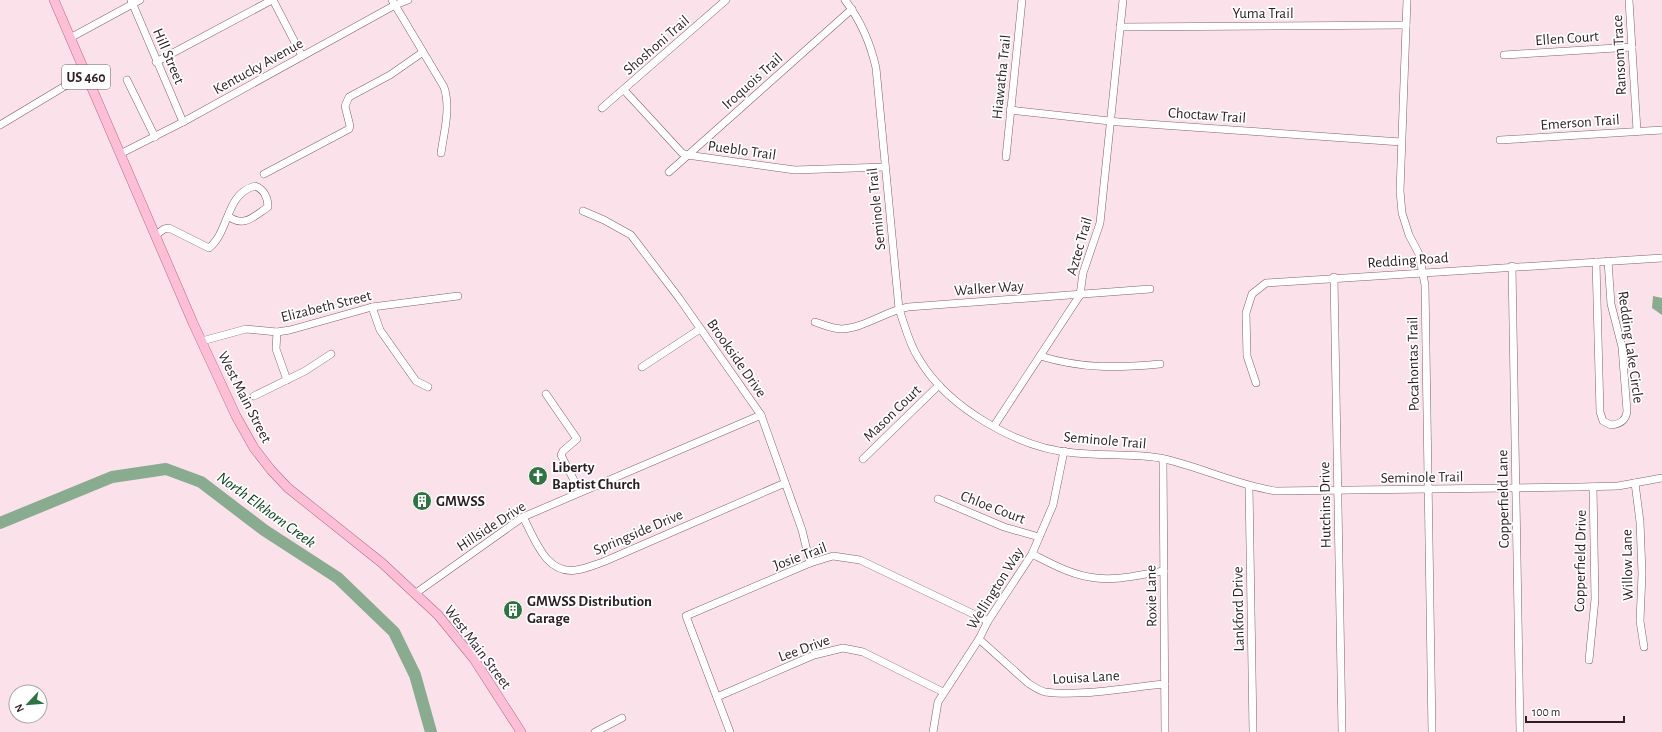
<svg xmlns="http://www.w3.org/2000/svg" width="1662" height="732" font-family="'Alegreya Sans',sans-serif">
<style>
.water{fill:#89ab90}
.lines{fill:none;stroke-linecap:round;stroke-linejoin:round}
.river{stroke:#89ab90;stroke-width:12}
.minor-casing{stroke:#83606c;stroke-width:8}
.major-casing{stroke:#b46a86;stroke-width:10}
.minor{stroke:#fff;stroke-width:7}
.major{stroke:#fdbed6;stroke-width:9}
.labels{text-anchor:middle;stroke-width:3.5;stroke-linejoin:round;paint-order:stroke}
.shield{fill:#fff;stroke:#6c6265;stroke-width:1}
.shield-label{font-size:14px;font-weight:bold;fill:#2d1e23}
.street-label{font-size:15px;fill:#2d1e23;stroke:#fff}
.poi-label{font-size:15px;font-weight:bold;fill:#2d1e23;stroke:#fff;text-anchor:start}
.water-label{font-size:16px;font-style:italic;fill:#08411d;stroke:#fff}
</style>
<rect width="100%" height="100%" fill="#fbe2ea"/>
<polygon class="water" points="1653,296 1662,298 1662,315 1652,308"/>
<g class="lines">
<polyline class="river" points="0,523 112,477 166,469 201,482 264,530 338,578 394,632 415,675 431,732"/>
<g class="minor-casing">
<g id="minor">
<polyline points="131,0 183,122"/>
<polyline points="273,0 302,56"/>
<path d="M392,0L444,87C451,108 444,132 441,153"/>
<path d="M845,0C861,21 870,41 876,68L899,309C905,326 909,344 919,359C948,408 1019,449 1075,453C1103,456 1132,453 1160,458C1199,466 1236,485 1276,491L1579,487L1618,486L1662,478"/>
<polyline points="1407,0 1400,191 1402,213 1409,235 1419,254 1425,285 1432,732"/>
<polyline points="1629,0 1637,131"/>
<polyline points="1120,27 1406,25"/>
<polyline points="70,38 140,0"/>
<polyline points="1504,55 1632,47"/>
<polyline points="156,62 272,0"/>
<polyline points="127,80 155,137"/>
<polyline points="624,90 682,153 687,155 795,170 885,167"/>
<polyline points="602,108 726,0"/>
<polyline points="1010,110 1119,122 1401,142"/>
<polyline points="0,125 85,74"/>
<polyline points="1500,140 1662,130"/>
<polyline points="120,154 183,122 395,5 408,0"/>
<polyline points="1006,157 1022,0"/>
<polyline points="669,172 852,9"/>
<polyline points="264,174 349,129 350,126 345,106 349,97 390,75 423,52"/>
<polyline points="583,211 604,220 631,235 679,298 761,415 802,530 810,563"/>
<path d="M156,235L164,229L169,228L209,248C230,231 225,194 255,186C264,189 268,198 268,207C253,217 244,228 228,216"/>
<path d="M1596,262L1600,412L1603,421L1611,425C1620,424 1626,421 1627,411L1622,347L1611,304L1608,261"/>
<polyline points="1512,266 1520,732"/>
<polyline points="1334,277 1342,732"/>
<polyline points="372,307 380,330 416,381 428,387"/>
<path d="M815,322C824,325 833,329 842,329C864,328 886,311 908,307L1150,289"/>
<polyline points="277,332 276,349 287,380"/>
<polyline points="202,341 246,329 277,332 290,330 372,307 458,296"/>
<path d="M1040,356C1083,369 1116,368 1160,364"/>
<polyline points="642,367 700,329"/>
<polyline points="1256,383 1247,356 1246,313 1252,294 1266,283 1662,258"/>
<polyline points="546,394 577,439 563,451 561,455 580,492"/>
<polyline points="254,396 305,371 331,354"/>
<polyline points="994,426 1080,295 1083,273 1100,223 1123,0"/>
<polyline points="863,459 939,385"/>
<polyline points="1163,459 1165,732"/>
<polyline points="1635,483 1640,522 1642,574 1640,621 1644,647"/>
<polyline points="1249,486 1253,732"/>
<polyline points="938,499 1004,527 1039,537"/>
<path d="M523,517C535,539 546,575 576,570C585,569 594,565 603,562L785,483"/>
<path d="M1032,554C1052,564 1073,576 1096,578C1118,581 1142,574 1164,571"/>
<polyline points="416,593 523,517 761,415"/>
<path d="M979,639L1028,683C1034,687 1038,690 1045,692C1078,697 1130,687 1165,684"/>
<polyline points="1589,660 1595,599 1593,487"/>
<polyline points="717,697 814,655 843,648 863,652 943,692"/>
<polyline points="595,732 622,718"/>
<polyline points="730,732 686,616 810,563 833,556 860,560 988,621"/>
<polyline points="933,732 938,702 979,639 988,621 1032,554 1053,505 1064,451"/>
</g>
</g>
<g class="major-casing">
<polyline id="major" points="54,0 193,323 236,416 254,448 271,470 288,488 382,563 438,615 474,659 521,732"/>
</g>
<use href="#minor" class="minor"/>
<use href="#major" class="major"/>
</g>
<defs>
<g id="church-disc" transform="scale(1)"><circle r="9.5" fill="#2c7542" stroke="#fff"/><path d="M-1.2-6h2.4v3.5h3.3v2.4h-3.3V6h-2.4V-.1h-3.3v-2.4h3.3Z" fill="#fff"/></g>
<g id="building-disc" transform="scale(1)"><circle r="9.5" fill="#2c7542" stroke="#fff"/><path d="M-4-6H4V6H1V3H-1V6H-4ZM-2.5-4.3h1.7v1.8h-1.7ZM.8-4.3h1.7v1.8H.8ZM-2.5-1h1.7V.8h-1.7ZM.8-1h1.7V.8H.8Z" fill="#fff"/></g>
</defs>
<g fill-rule="evenodd">
<use href="#church-disc" x="538" y="476"/>
<use href="#building-disc" x="422" y="501"/>
<use href="#building-disc" x="513" y="610"/>
</g>
<g class="labels">
<rect class="shield" x="62" y="65" width="48" height="24" rx="3"/>
<g class="shield-label">
<text x="86" y="82">US 460</text>
</g>
<g class="street-label">
<text x="1263" y="18">Yuma Trail</text>
<text transform="translate(1567 38) rotate(-4)" y="5">Ellen Court</text>
<text transform="translate(656 45) rotate(-41)" y="5">Shoshoni Trail</text>
<text transform="translate(1619 55) rotate(-93)" y="5">Ransom Trace</text>
<text transform="translate(169 56) rotate(67)" y="5">Hill Street</text>
<text transform="translate(258 66) rotate(-29)" y="5">Kentucky Avenue</text>
<text transform="translate(1001 77) rotate(-84)" y="5">Hiawatha Trail</text>
<text transform="translate(752 81) rotate(-42)" y="5">Iroquois Trail</text>
<text transform="translate(1207 115) rotate(4)" y="5">Choctaw Trail</text>
<text transform="translate(1580 122) rotate(-4)" y="5">Emerson Trail</text>
<text transform="translate(742 150) rotate(8)" y="5">Pueblo Trail</text>
<text transform="translate(876 209) rotate(-96)" y="5">Seminole Trail</text>
<text transform="translate(1079 246) rotate(-74)" y="5">Aztec Trail</text>
<text transform="translate(1408 260) rotate(-4)" y="5">Redding Road</text>
<text transform="translate(989 288) rotate(-4)" y="5">Walker Way</text>
<text transform="translate(326 306) rotate(-14)" y="5">Elizabeth Street</text>
<text transform="translate(1631 347) rotate(82)" y="5">Redding Lake Circle</text>
<text transform="translate(737 358) rotate(55)" y="5">Brookside Drive</text>
<text transform="translate(1413 364) rotate(-91)" y="5">Pocahontas Trail</text>
<text transform="translate(245 397) rotate(63)" y="5">West Main Street</text>
<text transform="translate(892 413) rotate(-44)" y="5">Mason Court</text>
<text transform="translate(1105 440) rotate(5)" y="5">Seminole Trail</text>
<text transform="translate(1422 477) rotate(-1)" y="5">Seminole Trail</text>
<text transform="translate(1503 499) rotate(-91)" y="5">Copperfield Lane</text>
<text transform="translate(1325 505) rotate(-91)" y="5">Hutchins Drive</text>
<text transform="translate(993 507) rotate(21)" y="5">Chloe Court</text>
<text transform="translate(491 526) rotate(-33)" y="5">Hillside Drive</text>
<text transform="translate(638 532) rotate(-23)" y="5">Springside Drive</text>
<text transform="translate(800 556) rotate(-20)" y="5">Josie Trail</text>
<text transform="translate(1580 561) rotate(-89)" y="5">Copperfield Drive</text>
<text transform="translate(1627 565) rotate(-91)" y="5">Willow Lane</text>
<text transform="translate(995 588) rotate(-58)" y="5">Wellington Way</text>
<text transform="translate(1151 596) rotate(-91)" y="5">Roxie Lane</text>
<text transform="translate(1238 609) rotate(-91)" y="5">Lankford Drive</text>
<text transform="translate(478 647) rotate(53)" y="5">West Main Street</text>
<text transform="translate(804 648) rotate(-20)" y="5">Lee Drive</text>
<text transform="translate(1086 677) rotate(-3)" y="5">Louisa Lane</text>
</g>
<g class="poi-label">
<text x="552" y="472">Liberty<tspan x="552" dy="17">Baptist Church</tspan></text>
<text x="436" y="506">GMWSS</text>
<text x="527" y="606">GMWSS Distribution<tspan x="527" dy="17">Garage</tspan></text>
</g>
<g class="water-label">
<text transform="translate(267 509) rotate(36)" y="6">North Elkhorn Creek</text>
</g>
</g>
<g transform="translate(28 704) rotate(244)"><circle r="19" fill="#ffffff" stroke="#aba5a7"/>
<path d="M0-3L7 15L0 10L-7 15Z" fill="#2c7542"/>
<text y="-6" font-size="11" font-weight="bold" text-anchor="middle" fill="#2d1e23">N</text>
</g>
<path d="M1526 716v6h98v-6" fill="none" stroke="#2d1e23" stroke-width="2"/>
<text x="1532" y="716" font-size="12" fill="#2d1e23" stroke="#ffffff" stroke-width="3" paint-order="stroke">100 m</text>
</svg>
